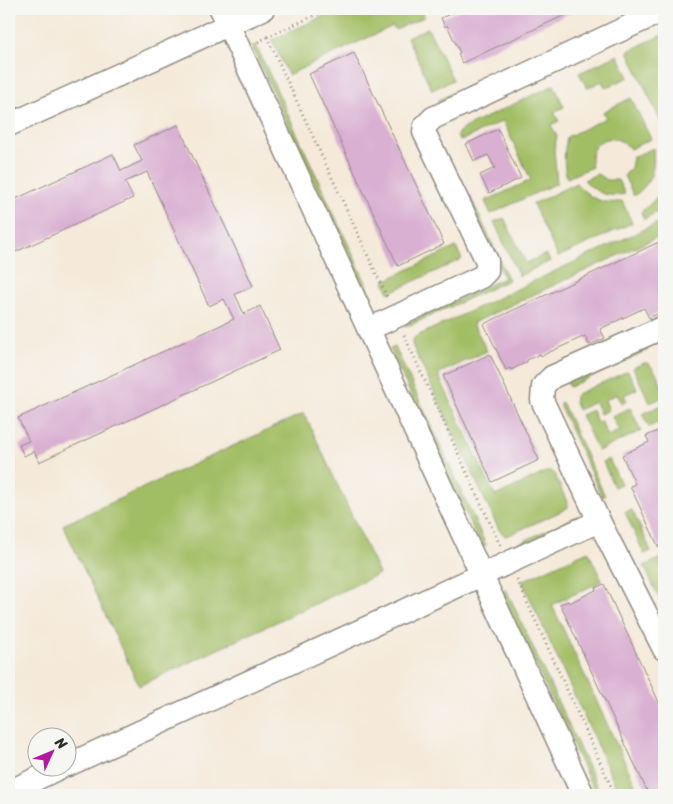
<svg xmlns="http://www.w3.org/2000/svg" width="673" height="804" font-family="Sriracha,sans-serif">
<style>
.green{fill:#a2be65;stroke:#667448}
.building{fill:#d9afd2}
.lines{fill:none;stroke-linecap:round;stroke-linejoin:round}
.minor-casing{stroke:#908a82;stroke-width:25}
.path{stroke:#908a82;stroke-width:3;stroke-dasharray:1 4;stroke-linecap:butt}
.minor{stroke:#fff;stroke-width:22}
</style>
<rect width="100%" height="100%" fill="#f6f6f2"/>
<filter id="ink" filterUnits="userSpaceOnUse"><feTurbulence type="fractalNoise" baseFrequency=".02" numOctaves="2"/><feDisplacementMap in="SourceGraphic" scale="10" xChannelSelector="R" yChannelSelector="G"/><feConvolveMatrix kernelMatrix="1 2 1 2 8 2 1 2 1" color-interpolation-filters="sRGB"/></filter>
<filter id="wash" filterUnits="userSpaceOnUse"><feTurbulence type="fractalNoise" baseFrequency=".0096" numOctaves="4" result="noise"/><feDisplacementMap in="SourceGraphic" scale="20" xChannelSelector="R" yChannelSelector="G"/><feGaussianBlur stdDeviation="1.12" result="paint"/><feColorMatrix in="noise" values="0 0 0 0 0 0 0 0 0 0 0 0 0 0 0 0 0 1.4 0 .05"/><feComposite in="paint" operator="in"/></filter>
<g filter="url(#wash)">
<rect width="100%" height="100%" fill="#f5eada"/>
<g class="green">
<polygon points="338,9 420,9 424,17 395,30 393,26 288,75 272,40"/>
<polygon points="428,28 453,80 432,90 407,37"/>
<polygon points="664,34 664,129 628,51"/>
<polygon points="256,45 372,296 367,298 252,47"/>
<polygon points="618,55 629,77 605,88 602,81 587,88 579,73"/>
<path d="M476,83C469,94 451,98 439,104L438,100Z"/>
<polygon points="554,85 564,107 554,112 559,121 551,125 557,136 554,150 557,183 491,214 485,201 531,180 503,121 460,141 457,136 458,133 464,128"/>
<path d="M631,98L651,139L630,149C614,128 585,141 592,167L567,178C563,164 564,151 567,137L606,118L603,112Z"/>
<path d="M653,148C655,169 652,183 634,196L624,176L631,168L633,157Z"/>
<path d="M597,174L607,180H618L625,194C606,198 597,193 584,180Z"/>
<path d="M576,183C589,197 602,206 622,201L632,223L558,257L533,204Z"/>
<path d="M664,183V209L644,219L641,212C651,204 660,196 664,183Z"/>
<polygon points="470,196 509,280 406,327 404,324 504,278 470,202"/>
<polygon points="504,218 526,263 546,254 550,261 519,276 494,222"/>
<path d="M664,220V234L473,323L487,351L438,374L495,496L546,472L551,471L554,473L568,504V507L564,510L509,535L505,536L499,530L413,347C411,342 412,339 417,336Z"/>
<polygon points="456,247 462,259 389,293 384,281"/>
<polygon points="395,347 486,545 481,547 390,349"/>
<polygon points="641,349 647,349 648,350 569,387 567,382"/>
<path d="M644,363H647C655,367 664,387 664,397L650,403L633,368Z"/>
<path d="M628,371L637,389L624,395L627,401L622,404L617,394L605,400L609,410L600,414L595,402L578,410C576,404 572,399 577,394Z"/>
<polygon points="562,402 605,496 602,497 559,404"/>
<polygon points="664,404 664,420 649,427 642,414"/>
<polygon points="630,408 641,431 598,451 581,415 592,410 597,422 601,421 608,436 619,431 612,416"/>
<polygon points="304,413 379,574 139,686 63,525"/>
<polygon points="609,459 621,484 614,487 603,462"/>
<polygon points="632,510 651,551 644,554 625,512"/>
<polygon points="578,516 580,519 507,552 506,549"/>
<polygon points="588,551 602,581 552,605 640,795 620,795 522,581"/>
<polygon points="664,557 664,608 644,566"/>
<polygon points="506,589 601,795 596,795 501,590"/>
</g>
<g id="blocks">
<g class="building">
<polygon points="462,9 578,9 462,63 458,54 460,53 447,25 445,27 441,18"/>
<polygon points="354,53 444,244 398,266 309,74"/>
<polygon points="178,125 253,286 235,294 244,314 260,306 280,350 39,462 34,451 24,456 19,445 29,441 18,418 234,319 224,299 209,306 147,172 125,182 133,198 9,255 9,202 113,154 121,171 142,161 134,145"/>
<polygon points="498,129 521,178 489,193 480,175 495,168 488,155 474,161 466,144"/>
<polygon points="661,241 664,249 664,299 659,302 663,311 649,318 644,308 600,329 605,338 589,345 585,336 541,356 540,354 527,360 527,362 511,370 510,368 506,370 484,324"/>
<polygon points="490,354 539,460 492,482 443,376"/>
<polygon points="660,430 662,435 664,435 664,546 659,548 630,486 635,484 622,455 649,442 646,436"/>
<polygon points="604,584 664,713 664,790 657,793 659,795 649,795 560,604 568,601 569,603 596,590 595,588"/>
</g>
</g>
</g>
<g filter="url(#ink)">
<use href="#blocks" fill-opacity="0" stroke="#908a82" stroke-width="1"/>
<g class="lines">
<g class="minor-casing">
<g id="minor">
<polyline points="221,9 583,795"/>
<polyline points="9,125 263,9"/>
<polyline points="664,327 552,377 543,386 542,400 599,521 664,649"/>
<polyline points="369,329 481,277 487,271 487,261 424,132 425,126 433,118 664,10"/>
<polyline points="68,765 599,521"/>
<polyline points="9,792 63,766"/>
</g>
</g>
<g class="path">
<polyline points="267,37 329,9"/>
<polyline points="258,42 267,37 388,299"/>
<polyline points="404,335 500,545"/>
<polyline points="517,580 615,795"/>
</g>
<use href="#minor" class="minor"/>
</g>
</g>
<rect width="673" height="804" fill="none" stroke="#f6f6f2" stroke-width="30"/>
<g transform="translate(52 752) rotate(46)"><circle r="24" fill="#f6f6f2" stroke="#a5a5a2"/>
<path d="M0-4L9 19L0 12L-9 19Z" fill="#b5179e"/>
<text y="-8" font-size="14" font-weight="bold" text-anchor="middle" fill="#2b2b2b">N</text>
</g>
</svg>
